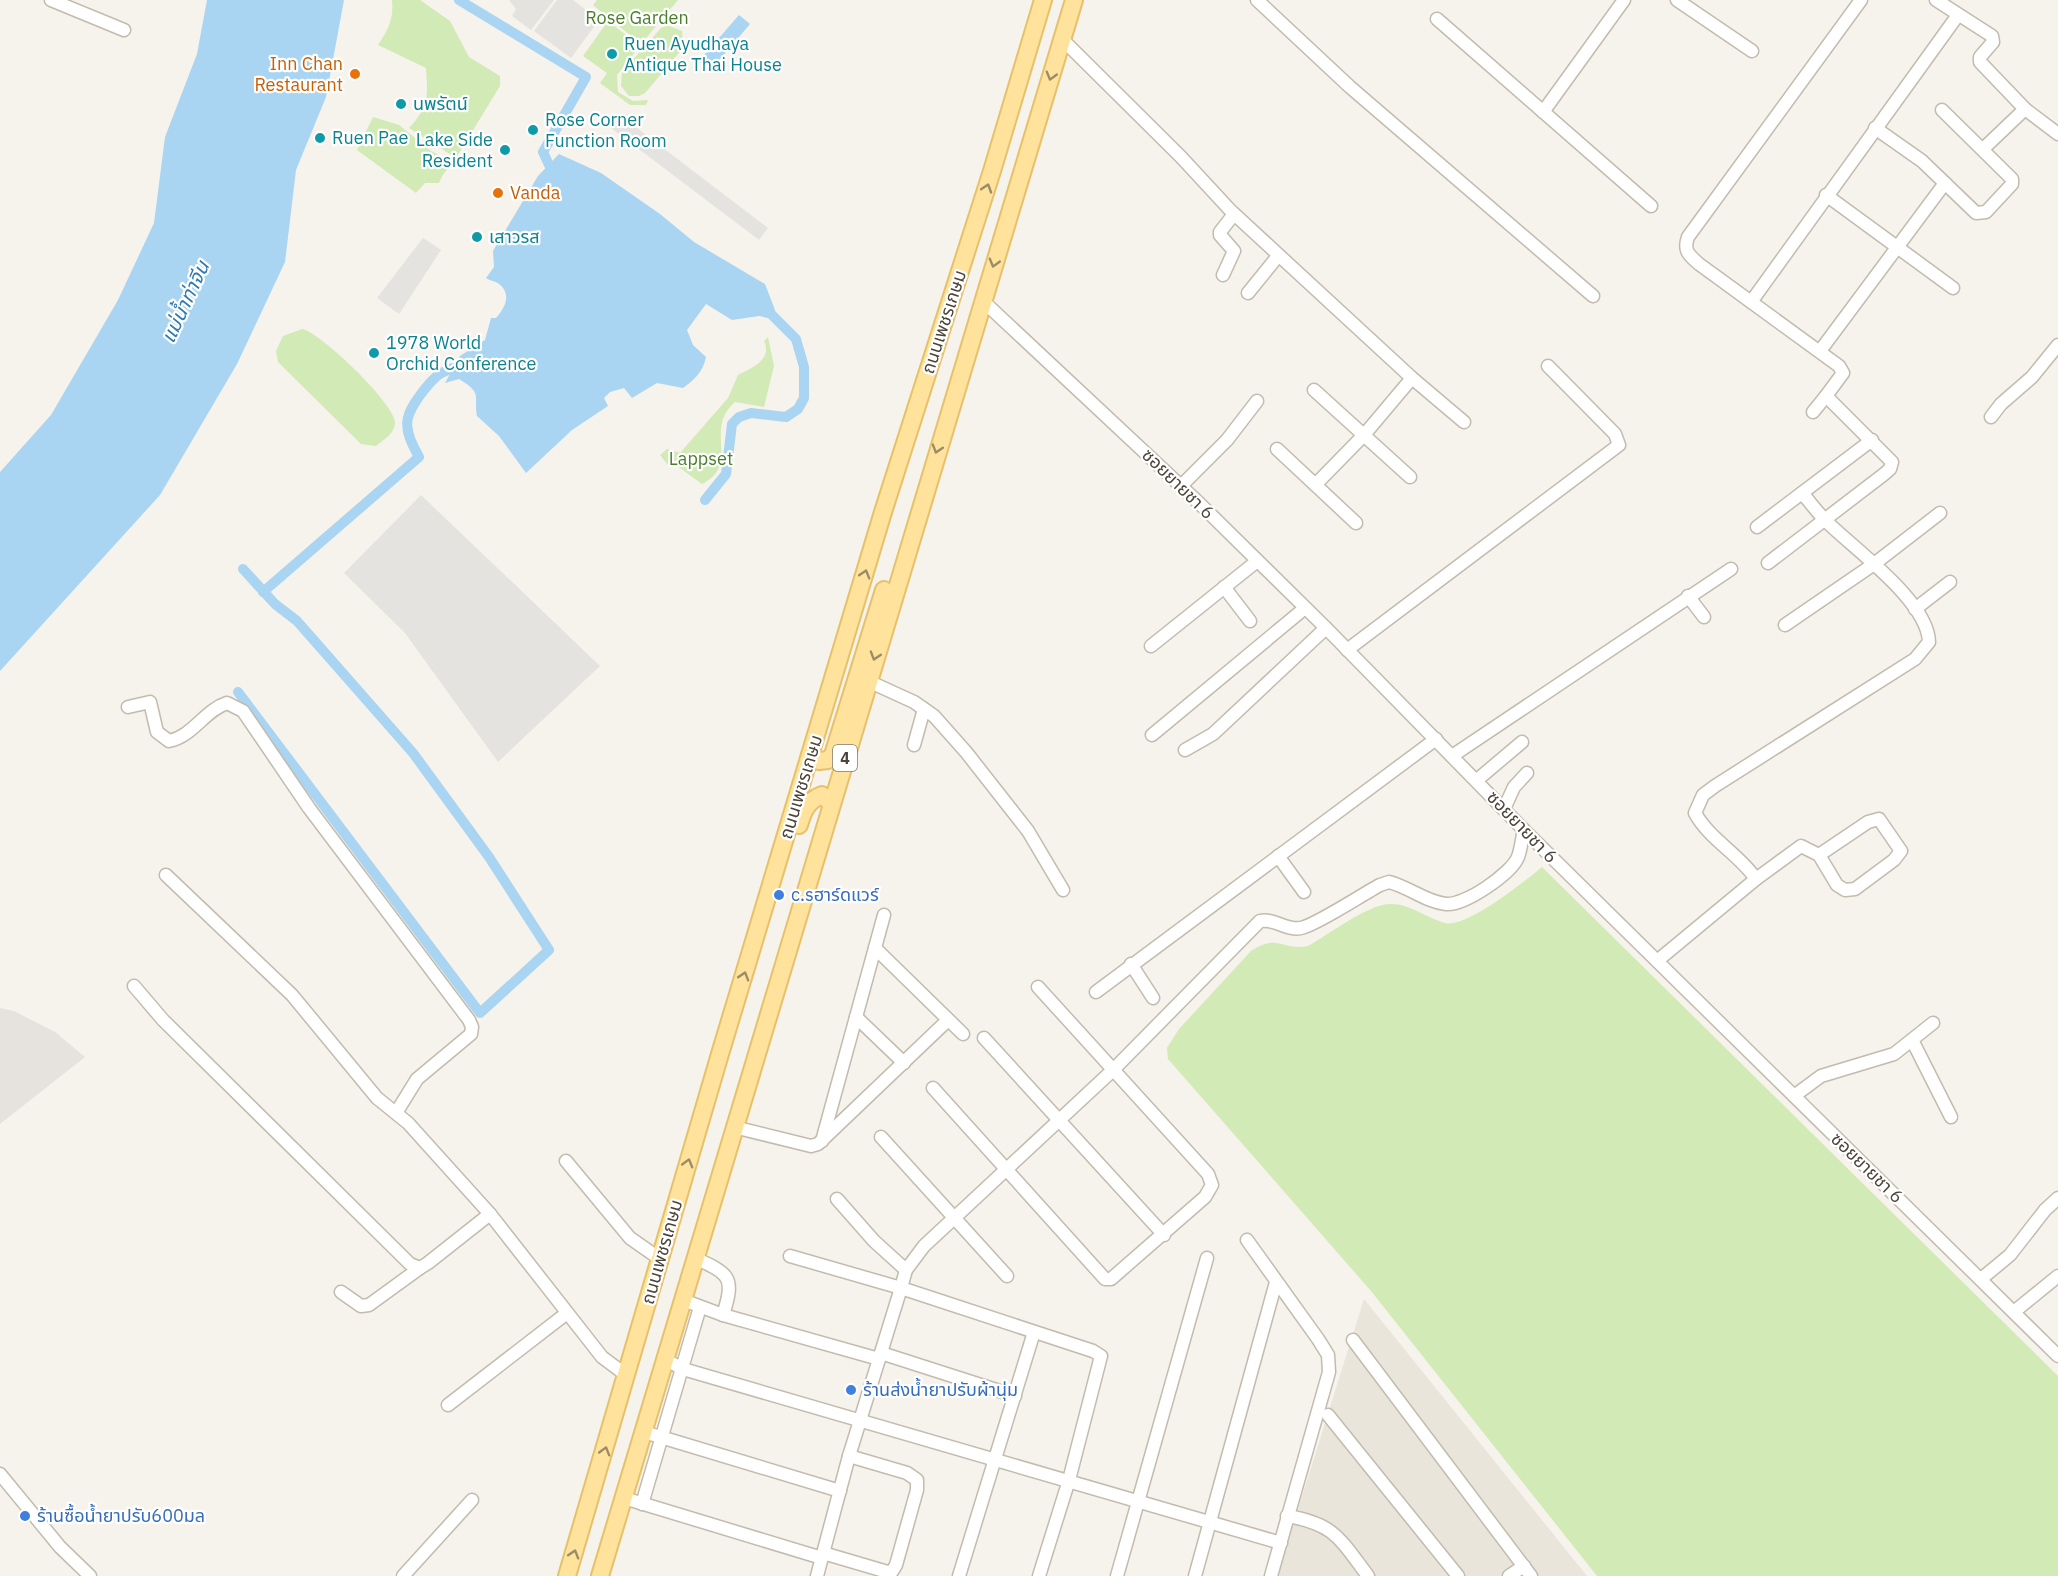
<svg xmlns="http://www.w3.org/2000/svg" width="2058" height="1576" font-family="'IBM Plex Sans','Noto Sans Thai',sans-serif">
<style>
.residential{fill:#eae5da}
.industrial{fill:#e6e2dd}
.green{fill:#d2eab5}
.parking{fill:#e5e3e0}
.water{fill:#a9d4f2}
.lines{fill:none;stroke-linecap:round;stroke-linejoin:round}
.canal{stroke:#a9d4f2;stroke-width:10}
.minor-casing{stroke:#c2bbae;stroke-width:15}
.major-casing{stroke:#e6c16a;stroke-width:20}
.minor{stroke:#fff;stroke-width:12}
.major{stroke:#ffe39c;stroke-width:16}
.oneway{stroke:#9c8c66}
.culture-dot{fill:#0f9aa8;stroke:#fff;stroke-width:2}
.food-dot{fill:#e8710a;stroke:#fff;stroke-width:2}
.shop-dot{fill:#3f7fe0;stroke:#fff;stroke-width:2}
.labels{text-anchor:middle;stroke-width:4.5;stroke-linejoin:round;paint-order:stroke}
.shield{fill:#fff;stroke:#817c74;stroke-width:1.5}
.shield-label{font-size:16px;font-weight:bold;fill:#4b4439}
.park-label{font-size:18px;fill:#4a7f2a;stroke:#fff}
.culture-label{font-size:18px;fill:#0d838f;stroke:#fff;text-anchor:start}
.food-label{font-size:18px;fill:#c56008;stroke:#fff;text-anchor:end}
.street-label{font-size:18px;fill:#4b4439;stroke:#fff}
.shop-label{font-size:18px;fill:#366cbe;stroke:#fff;text-anchor:start}
.water-label{font-size:20px;font-style:italic;fill:#2e7ab2;stroke:#fff}
</style>
<rect width="100%" height="100%" fill="#f6f3ec"/>
<polygon class="residential" points="1364,1299 1587,1576 1277,1576"/>
<polygon class="industrial" points="0,1008 14,1011 55,1032 85,1057 0,1124"/>
<g class="green">
<path d="M392,0H420L450,21L469,57L500,76V86L456,158L409,128C429,107 428,96 426,68L378,45C388,30 394,19 392,0Z"/>
<polygon points="597,0 678,0 641,44 593,5"/>
<polygon points="608,21 640,46 617,75 618,92 633,101 648,100 646,105 630,105 600,83 607,73 583,56"/>
<polygon points="667,25 682,31 683,48 645,93 639,96 629,96 621,86 622,72 661,28"/>
<path d="M373,117L399,125L431,151L455,163C447,169 443,173 439,183H425L416,193L357,150Z"/>
<path d="M302,329C320,332 394,403 395,422C395,434 384,439 376,446L361,444L278,362L276,351L283,336Z"/>
<path d="M768,337L774,366L764,407L735,402C703,429 741,465 702,484L673,463L668,465L660,455L667,449L680,453L728,398L738,375C751,368 773,360 764,341Z"/>
<path d="M1542,867L2058,1376V1576H1597L1371,1291L1168,1059L1167,1048L1179,1029L1251,951C1279,933 1281,951 1308,946C1328,935 1367,905 1389,904C1409,903 1427,918 1445,923C1466,929 1525,881 1542,867Z"/>
</g>
<g class="parking">
<polygon points="509,0 554,0 531,30 512,16 516,9"/>
<polygon points="557,0 573,0 599,20 571,58 534,31"/>
<polygon points="620,115 768,228 759,240 611,128"/>
<polygon points="423,238 441,250 399,314 377,298"/>
<polygon points="421,495 600,666 498,762 405,633 344,573"/>
</g>
<g class="water">
<polygon points="207,0 344,0 326,97 296,170 285,262 237,364 160,495 0,671 0,472 51,415 118,300 154,223 165,137 197,54"/>
<polygon points="739,15 750,24 710,71 699,61"/>
<path d="M559,154L601,173L660,214L694,242L765,284L775,310L768,318L759,316L732,320L706,304L687,330L693,345L706,357C703,372 695,379 683,388L657,383L632,398L624,388L610,392L604,398L608,406L572,430L526,473L499,436L477,416C473,396 484,394 459,379L445,383L460,356L485,340L491,318H496C505,308 512,294 499,284C496,281 490,281 486,278L494,267L493,251L538,176Z"/>
</g>
<g class="lines">
<g class="canal">
<polyline points="459,0 586,77 543,152 549,165"/>
<polyline points="705,500 726,474 732,424 739,417 751,413 786,417 798,409 804,398 804,367 796,339 771,314"/>
<path d="M263,592L419,457C402,427 403,417 424,390C434,378 438,373 453,368"/>
<polyline points="238,692 480,1013 549,950 489,857 413,753 297,621 275,604 243,569"/>
</g>
<g class="minor-casing">
<g id="minor">
<polyline points="51,0 124,30"/>
<polyline points="1257,0 1350,87 1593,296"/>
<polyline points="1677,0 1752,51"/>
<polyline points="1936,0 1992,36 1993,42 1980,57 1980,62 2025,109 2058,134"/>
<polyline points="1437,19 1651,206"/>
<polyline points="1062,39 1181,157 1231,211 1412,378 1464,422"/>
<polyline points="1543,112 1624,0"/>
<polyline points="1875,128 1922,161 1976,213 1986,212 2012,184 2012,179 1942,110"/>
<polyline points="1983,149 2025,109"/>
<polyline points="1826,195 1953,288"/>
<polyline points="1223,275 1234,251 1220,235 1220,232 1234,214"/>
<polyline points="1248,293 1278,256"/>
<polyline points="983,301 1200,504 1326,628 1524,830 2058,1356"/>
<polyline points="1751,302 1958,15"/>
<polyline points="1820,351 1945,183"/>
<polyline points="1314,390 1410,477"/>
<polyline points="1813,412 1826,396"/>
<polyline points="1991,417 2001,404 2032,377 2058,345"/>
<polyline points="1277,449 1356,523"/>
<polyline points="1316,484 1364,435 1412,378"/>
<polyline points="1181,486 1227,440 1257,401"/>
<polyline points="1757,527 1872,440"/>
<path d="M1768,563L1883,475L1890,469L1892,462L1826,396L1843,373L1839,366L1699,264C1689,255 1683,251 1688,237L1861,0"/>
<polyline points="1224,587 1250,621"/>
<polyline points="1688,596 1704,617"/>
<polyline points="1915,609 1950,582"/>
<polyline points="1785,625 1874,564 1940,513"/>
<polyline points="1151,646 1256,562"/>
<polyline points="1347,650 1619,445 1615,434 1548,366"/>
<polyline points="868,681 914,702 934,716 966,752 1028,831 1063,890"/>
<path d="M128,707L150,702L157,732L169,741C193,736 205,710 227,703L243,711L309,808L469,1020L472,1027L471,1034L417,1079L396,1113"/>
<polyline points="1152,735 1305,608"/>
<polyline points="914,745 924,709"/>
<polyline points="1185,750 1213,734 1326,628"/>
<polyline points="1452,756 1731,569"/>
<polyline points="1477,780 1522,742"/>
<polyline points="1504,809 1514,787 1527,773"/>
<polyline points="1278,856 1304,892"/>
<polyline points="166,875 292,995 377,1098 408,1123 490,1214 602,1357 626,1375"/>
<polyline points="1756,879 1801,846 1819,855 1837,885 1845,890 1855,889 1894,860 1901,851 1879,819 1868,822 1819,855"/>
<polyline points="875,948 963,1034"/>
<path d="M1657,961L1756,879C1739,854 1710,840 1695,813L1703,795L1715,786L1915,659L1929,642C1928,601 1854,549 1826,521C1817,512 1810,502 1802,493"/>
<polyline points="1131,964 1153,998"/>
<polyline points="134,986 163,1020 410,1264 420,1268 428,1263 490,1214"/>
<polyline points="1096,992 1436,739"/>
<polyline points="856,1017 904,1063"/>
<polyline points="984,1038 1164,1235"/>
<polyline points="1912,1040 1951,1117"/>
<polyline points="933,1088 1105,1279 1111,1279 1205,1197 1212,1185 1208,1174 1038,987"/>
<polyline points="1794,1096 1821,1076 1894,1054 1933,1023"/>
<polyline points="734,1127 811,1146 818,1144 948,1020"/>
<polyline points="881,1137 1007,1276"/>
<polyline points="822,1141 884,915"/>
<polyline points="566,1161 630,1238 660,1259"/>
<path d="M837,1199L874,1241L906,1270L924,1246L1113,1070L1260,921C1275,918 1286,931 1301,928C1316,925 1363,894 1380,885L1389,882C1409,887 1426,902 1446,904C1464,906 1511,874 1518,857C1521,849 1522,838 1524,830"/>
<polyline points="1247,1240 1318,1339 1328,1355 1329,1372 1271,1576"/>
<polyline points="790,1256 901,1288 849,1456 817,1576"/>
<path d="M695,1258C730,1274 735,1277 723,1315"/>
<polyline points="906,1270 901,1288 1093,1351 1101,1356 1069,1480 1039,1576"/>
<polyline points="1981,1279 2010,1255 2045,1210 2058,1198"/>
<polyline points="341,1292 361,1306 369,1305 420,1268"/>
<polyline points="683,1300 723,1315 879,1359"/>
<polyline points="2015,1311 2058,1276"/>
<polyline points="1353,1340 1531,1576"/>
<polyline points="881,1353 1015,1396"/>
<polyline points="666,1360 683,1369 1281,1543"/>
<polyline points="448,1405 567,1313"/>
<polyline points="1328,1415 1458,1576"/>
<polyline points="644,1432 840,1491"/>
<polyline points="0,1474 60,1547 90,1576"/>
<polyline points="624,1498 822,1558"/>
<polyline points="642,1504 700,1307"/>
<path d="M1287,1516C1335,1524 1340,1539 1368,1576"/>
<polyline points="823,1553 891,1573 896,1565 917,1490 917,1480 907,1473 849,1456"/>
<polyline points="403,1576 472,1500"/>
<polyline points="959,1576 1034,1332"/>
<polyline points="1117,1576 1207,1258"/>
<polyline points="1195,1576 1276,1282"/>
<polyline points="1509,1576 1524,1566"/>
</g>
</g>
<g class="major-casing">
<g id="major">
<polyline points="810,756 819,761 828,760 833,755 884,590"/>
<path d="M799,825C803,811 807,801 822,795L831,803"/>
<polyline points="567,1576 720,1054 883,512 992,171 1043,0"/>
<polyline points="600,1576 1074,0"/>
</g>
</g>
<use href="#minor" class="minor"/>
<use href="#major" class="major"/>
</g>
<defs><path id="oneway-chevron" d="M-2-3.5L2.5 0L-2 3.5" fill="none" stroke-width="1.6" stroke-linecap="round" stroke-linejoin="round" transform="scale(1.5)"/></defs>
<g class="oneway">
<use href="#oneway-chevron" transform="translate(1051 76) rotate(106)"/>
<use href="#oneway-chevron" transform="translate(987 188) rotate(-72)"/>
<use href="#oneway-chevron" transform="translate(994 263) rotate(106)"/>
<use href="#oneway-chevron" transform="translate(937 449) rotate(107)"/>
<use href="#oneway-chevron" transform="translate(865 574) rotate(-73)"/>
<use href="#oneway-chevron" transform="translate(875 656) rotate(107)"/>
<use href="#oneway-chevron" transform="translate(744 976) rotate(-73)"/>
<use href="#oneway-chevron" transform="translate(688 1163) rotate(-74)"/>
<use href="#oneway-chevron" transform="translate(605 1451) rotate(-74)"/>
<use href="#oneway-chevron" transform="translate(574 1554) rotate(-73)"/>
</g>
<g class="culture-dot">
<circle cx="612" cy="54" r="6"/>
<circle cx="401" cy="104" r="6"/>
<circle cx="533" cy="130" r="6"/>
<circle cx="320" cy="138" r="6"/>
<circle cx="505" cy="150" r="6"/>
<circle cx="477" cy="237" r="6"/>
<circle cx="374" cy="353" r="6"/>
</g>
<g class="food-dot">
<circle cx="355" cy="74" r="6"/>
<circle cx="498" cy="193" r="6"/>
</g>
<g class="shop-dot">
<circle cx="779" cy="895" r="6"/>
<circle cx="851" cy="1390" r="6"/>
<circle cx="25" cy="1516" r="6"/>
</g>
<g class="labels">
<rect class="shield" x="833" y="745" width="24" height="26" rx="4.5"/>
<g class="shield-label">
<text x="845" y="764">4</text>
</g>
<g class="park-label">
<text x="637" y="24">Rose Garden</text>
<text x="701" y="465">Lappset</text>
</g>
<g class="culture-label">
<text x="624" y="50">Ruen Ayudhaya<tspan x="624" dy="21">Antique Thai House</tspan></text>
<text x="413" y="110">นพรัตน์</text>
<text x="545" y="126">Rose Corner<tspan x="545" dy="21">Function Room</tspan></text>
<text x="332" y="144">Ruen Pae</text>
<text x="493" y="146" text-anchor="end">Lake Side<tspan x="493" dy="21">Resident</tspan></text>
<text x="489" y="243">เสาวรส</text>
<text x="386" y="349">1978 World<tspan x="386" dy="21">Orchid Conference</tspan></text>
</g>
<g class="food-label">
<text x="343" y="70">Inn Chan<tspan x="343" dy="21">Restaurant</tspan></text>
<text x="510" y="199" text-anchor="start">Vanda</text>
</g>
<g class="street-label">
<text transform="translate(944 322) rotate(-72)" y="6">ถนนเพชรเกษม</text>
<text transform="translate(1178 484) rotate(44)" y="6">ซอยยายชา 6</text>
<text transform="translate(801 787) rotate(-73)" y="6">ถนนเพชรเกษม</text>
<text transform="translate(1522 827) rotate(46)" y="6">ซอยยายชา 6</text>
<text transform="translate(1867 1168) rotate(44)" y="6">ซอยยายชา 6</text>
<text transform="translate(662 1252) rotate(-74)" y="6">ถนนเพชรเกษม</text>
</g>
<g class="shop-label">
<text x="791" y="901">c.sฮาร์ดแวร์</text>
<text x="863" y="1396">ร้านส่งน้ำยาปรับผ้านุ่ม</text>
<text x="37" y="1522">ร้านซื้อน้ำยาปรับ600มล</text>
</g>
<g class="water-label">
<text transform="translate(185 302) rotate(-65)" y="7">แม่น้ำท่าจีน</text>
</g>
</g>
</svg>
